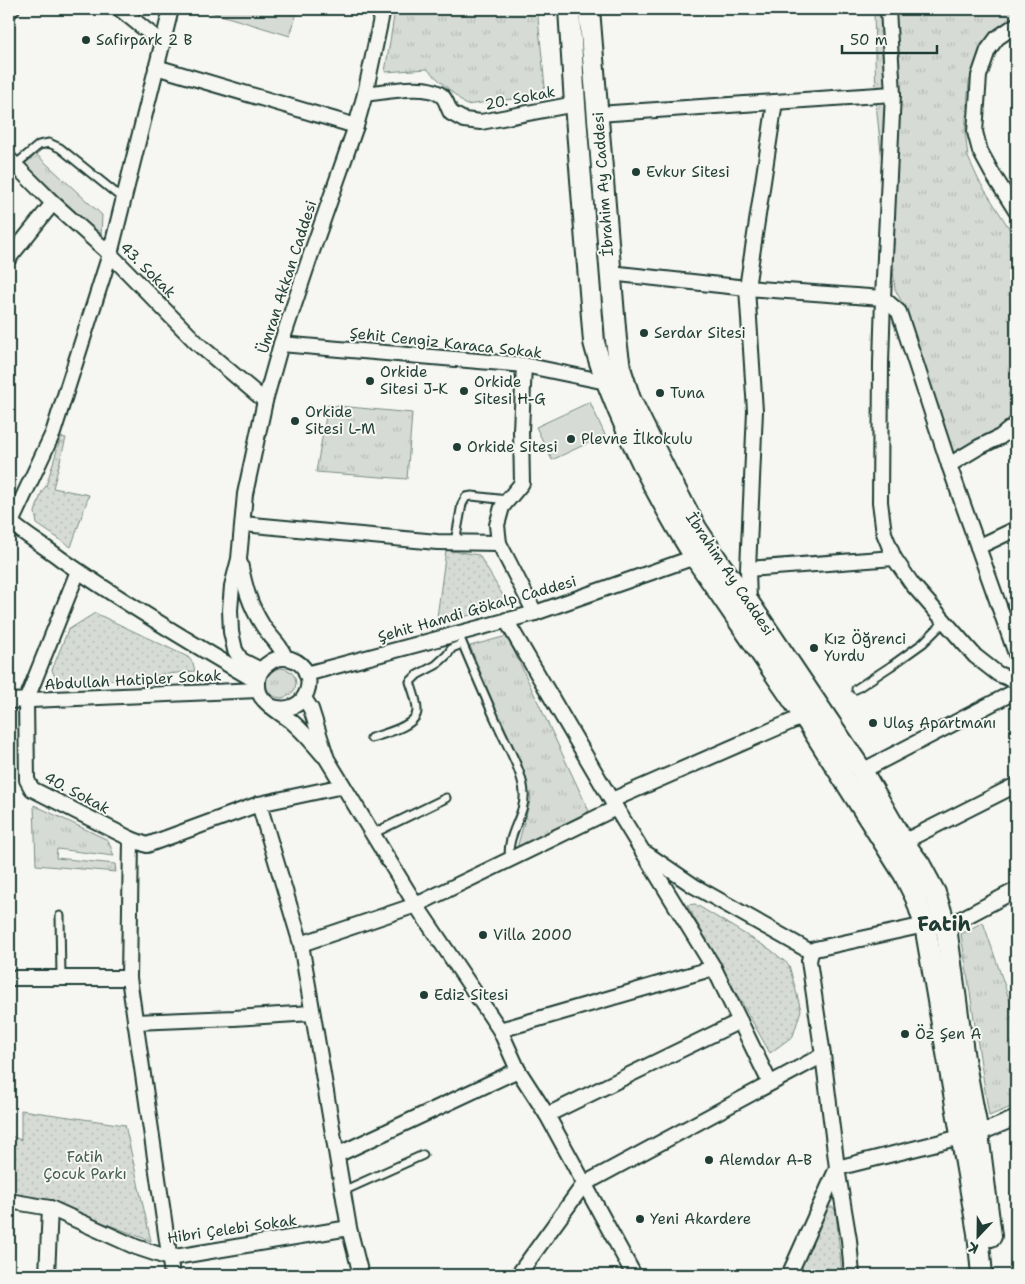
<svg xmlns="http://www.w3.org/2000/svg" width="1025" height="1284" font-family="'Shantell Sans',sans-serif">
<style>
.grass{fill:url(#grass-tufts);stroke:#7a8c85}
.park{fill:url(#park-dots);stroke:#7a8c85}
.garden{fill:#d6dbd6;stroke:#7a8c85}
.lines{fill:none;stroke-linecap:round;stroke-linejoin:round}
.lane-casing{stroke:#1f3d34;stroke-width:11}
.street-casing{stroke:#1f3d34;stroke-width:18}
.secondary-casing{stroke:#1f3d34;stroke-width:24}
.lane{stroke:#f6f6f2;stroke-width:7}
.street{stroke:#f6f6f2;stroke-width:14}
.secondary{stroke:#f6f6f2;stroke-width:20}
.poi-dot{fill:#1f3d34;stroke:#f6f6f2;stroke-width:2}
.labels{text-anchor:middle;stroke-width:4;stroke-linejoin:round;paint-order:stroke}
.poi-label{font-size:15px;fill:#1f3d34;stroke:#f6f6f2;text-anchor:start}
.street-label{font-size:15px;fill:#1f3d34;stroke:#f6f6f2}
.park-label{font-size:15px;fill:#445d54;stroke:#f6f6f2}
.district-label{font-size:20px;font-weight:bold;fill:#1f3d34;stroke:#f6f6f2}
</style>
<defs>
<pattern id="grass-tufts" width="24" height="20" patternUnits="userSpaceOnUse" patternTransform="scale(1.25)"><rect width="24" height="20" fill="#d6dbd6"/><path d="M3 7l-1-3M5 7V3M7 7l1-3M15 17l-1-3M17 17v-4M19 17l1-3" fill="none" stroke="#b7bdb8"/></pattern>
<pattern id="park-dots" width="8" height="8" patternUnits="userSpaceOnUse" patternTransform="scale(1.25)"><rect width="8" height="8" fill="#d6dbd6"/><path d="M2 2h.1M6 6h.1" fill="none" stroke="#b7bdb8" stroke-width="1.8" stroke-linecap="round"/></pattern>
</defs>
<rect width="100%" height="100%" fill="#f6f6f2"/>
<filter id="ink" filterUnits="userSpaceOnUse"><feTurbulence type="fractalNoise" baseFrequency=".02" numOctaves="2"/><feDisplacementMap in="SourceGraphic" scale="10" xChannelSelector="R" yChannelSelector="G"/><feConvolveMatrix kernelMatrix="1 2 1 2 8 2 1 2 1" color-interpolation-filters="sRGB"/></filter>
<g filter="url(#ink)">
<g class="grass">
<polygon points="412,9 537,9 545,87 536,96 466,105 427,69 385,72 395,10"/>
<path d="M874,9H1016V16L992,33L981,49L969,82L965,131L968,157L979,181L1016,239V417C997,432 975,444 953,455L906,311L895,289L876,103Z"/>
<polygon points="36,154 102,215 101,236 25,164"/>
<polygon points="328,405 412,413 407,479 316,472"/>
<polygon points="507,636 589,811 517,848 531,798 470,646"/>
<circle cx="281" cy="683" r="15"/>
<polygon points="34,805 108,840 114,856 57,849 56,858 115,864 116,872 36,865"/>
<polygon points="983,922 1016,1019 1016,1105 989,1116 961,934"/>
</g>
<g class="park">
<polygon points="61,437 66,438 53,488 89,495 71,547 37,524 35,512 42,491 46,486"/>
<polygon points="446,550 479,555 508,604 436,625"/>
<polygon points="95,613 188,657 193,663 195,671 79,684 56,679 52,670 68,630"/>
<polygon points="695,904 771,950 789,965 801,1010 793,1036 770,1053 687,905"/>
<polygon points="21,1110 125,1125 151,1241 54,1204 9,1196 9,1135 21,1140"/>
<polygon points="828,1207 833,1207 836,1212 842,1275 798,1275 824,1214"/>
</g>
<g class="garden">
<polygon points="201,9 298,9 290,36"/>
<polygon points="590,402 605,435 552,460 536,427"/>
</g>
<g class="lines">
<g class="lane-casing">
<g id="lane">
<polyline points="15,165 39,145 49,143 60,148 123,199"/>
<polyline points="455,542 462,504 466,497 472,496 507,500"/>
<path d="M458,633C471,664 484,695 498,725C506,744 523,772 524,793C526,816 505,835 510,859"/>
<polyline points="856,689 891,666 923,643 945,621"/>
<path d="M371,738C383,734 418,726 417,710C417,701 413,691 410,682L417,675L436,665L447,655L452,648L462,644"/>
<polyline points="372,834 446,798"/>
<polyline points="60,916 61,978"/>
<polyline points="343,1191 423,1155"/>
</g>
</g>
<g class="street-casing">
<g id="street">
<polyline points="120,9 162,43"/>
<polyline points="888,9 893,94 883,298 881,363 880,502 884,533 894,558 912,584 975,656 998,674 1016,681"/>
<polyline points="9,12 12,9"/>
<polyline points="1016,25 997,38 988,50 979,76 975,132 980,151 992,173 1016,211"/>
<polyline points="156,67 356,126"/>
<path d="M365,94C384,92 428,82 442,96C446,99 448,108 451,113L464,120L481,122L575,104"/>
<polyline points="598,114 893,94"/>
<polyline points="9,159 53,203 110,254 198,344 265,401"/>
<polyline points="9,258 53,203"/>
<polyline points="610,273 747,288 883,298 899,312 949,465 1016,654"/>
<polyline points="281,344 524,365 606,382"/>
<polyline points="524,365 521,430 522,483 502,507 497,525 499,543 535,613"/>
<polyline points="949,465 979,447 1000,437 1016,424"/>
<path d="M9,521C25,535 44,546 61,559C124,603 191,643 258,682"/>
<polyline points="243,524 437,542 499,543"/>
<polyline points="9,527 53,433 110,254 171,9"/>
<polyline points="978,547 1016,529"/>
<path d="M240,563C245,587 249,604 263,626C270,637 282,646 285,658"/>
<polyline points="748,569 894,558"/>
<polyline points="78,571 26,701 27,780 32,789 131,839"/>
<polyline points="749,603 748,569 755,411 747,288 775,102"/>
<polyline points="506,620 616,808 714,968 770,1083"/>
<polyline points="261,670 241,660 235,650 231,632 230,610 232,586 239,559 245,494 265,401 281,344 310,257 356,126 365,94 383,9"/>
<polyline points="306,674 535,613 695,557 702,553"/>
<polyline points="304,698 311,709 327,759 416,905 500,1030 518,1070 547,1115 634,1275"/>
<polyline points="9,701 258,690"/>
<path d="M270,706C308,720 323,670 291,659C283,657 275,658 269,663C261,668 257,677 258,686C258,691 260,696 264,700C271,708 282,714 291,721C303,731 313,743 323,755"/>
<polyline points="862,771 1016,691"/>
<polyline points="612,800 804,716"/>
<polyline points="259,804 301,944 349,1228 361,1275"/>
<polyline points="903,842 1016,785"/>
<polyline points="647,854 694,886 811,952"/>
<polyline points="301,944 416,905 616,808"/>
<polyline points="9,978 129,978"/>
<polyline points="135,1022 234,1018 312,1013"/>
<polyline points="500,1030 714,968"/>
<polyline points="547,1115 740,1021"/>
<polyline points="978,1134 1016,1118"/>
<polyline points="337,1155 518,1070"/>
<polyline points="9,1201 50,1208 136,1247 169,1258 349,1228"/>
<polyline points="47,1275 50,1208"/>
<polyline points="172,1275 129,978 131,839 147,845 259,804 343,786"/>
<polyline points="518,1275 584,1184 823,1055"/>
<polyline points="789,1275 837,1168 961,1137"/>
<polyline points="852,1275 849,1240 837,1168 823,1055 809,961 811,952 815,949 925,925 946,927 1016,890"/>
</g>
</g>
<g class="secondary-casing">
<g id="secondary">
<path d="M569,9L575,104L594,342C600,367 610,390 620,414C641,464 666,511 695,557L804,716L904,874L916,898L925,925L978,1233L982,1275"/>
<polyline points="589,9 616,340 620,368 630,399 667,474 696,528 721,566 749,603 862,771 903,842 920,865 935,893 946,927 964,1059 978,1134 991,1236"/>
</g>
</g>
<use href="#lane" class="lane"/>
<use href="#street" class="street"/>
<use href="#secondary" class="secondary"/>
</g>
</g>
<g class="poi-dot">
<circle cx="86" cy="40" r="5"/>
<circle cx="636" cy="172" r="5"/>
<circle cx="644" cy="333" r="5"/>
<circle cx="370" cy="381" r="5"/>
<circle cx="464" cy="391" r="5"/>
<circle cx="660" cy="393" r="5"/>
<circle cx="295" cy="421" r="5"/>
<circle cx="571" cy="439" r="5"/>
<circle cx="457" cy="447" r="5"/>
<circle cx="814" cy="648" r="5"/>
<circle cx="873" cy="723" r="5"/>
<circle cx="483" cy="935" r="5"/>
<circle cx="424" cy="995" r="5"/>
<circle cx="905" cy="1034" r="5"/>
<circle cx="709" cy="1160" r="5"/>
<circle cx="640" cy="1219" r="5"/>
</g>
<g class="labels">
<g class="poi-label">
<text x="96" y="45">Safirpark 2 B</text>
<text x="646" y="177">Evkur Sitesi</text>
<text x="654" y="338">Serdar Sitesi</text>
<text x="380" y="377">Orkide<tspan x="380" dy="17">Sitesi J-K</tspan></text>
<text x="474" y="387">Orkide<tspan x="474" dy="17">Sitesi H-G</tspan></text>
<text x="670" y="398">Tuna</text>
<text x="305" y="417">Orkide<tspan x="305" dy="17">Sitesi L-M</tspan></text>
<text x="581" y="444">Plevne İlkokulu</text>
<text x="467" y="452">Orkide Sitesi</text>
<text x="824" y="644">Kız Öğrenci<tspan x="824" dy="17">Yurdu</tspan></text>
<text x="883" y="728">Ulaş Apartmanı</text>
<text x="493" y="940">Villa 2000</text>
<text x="434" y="1000">Ediz Sitesi</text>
<text x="915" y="1039">Öz Şen A</text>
<text x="719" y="1165">Alemdar A-B</text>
<text x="650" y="1224">Yeni Akardere</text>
</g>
<g class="street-label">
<text transform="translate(520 98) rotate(-11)" y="5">20. Sokak</text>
<text transform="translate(603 184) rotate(-94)" y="5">İbrahim Ay Caddesi</text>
<text transform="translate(148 270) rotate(45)" y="5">43. Sokak</text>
<text transform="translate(287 277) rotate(-72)" y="5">Ümran Akkan Caddesi</text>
<text transform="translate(446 343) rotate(6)" y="5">Şehit Cengiz Karaca Sokak</text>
<text transform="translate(730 574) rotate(56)" y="5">İbrahim Ay Caddesi</text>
<text transform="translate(477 609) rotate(-16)" y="5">Şehit Hamdi Gökalp Caddesi</text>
<text transform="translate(133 680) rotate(-3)" y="5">Abdullah Hatipler Sokak</text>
<text transform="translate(77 793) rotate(28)" y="5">40. Sokak</text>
<text transform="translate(232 1229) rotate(-8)" y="5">Hibri Çelebi Sokak</text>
</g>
<g class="park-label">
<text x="85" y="1162">Fatih<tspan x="85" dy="17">Çocuk Parkı</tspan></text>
</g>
<g class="district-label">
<text x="944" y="931">Fatih</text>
</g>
</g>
<rect width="1025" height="1284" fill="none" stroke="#f6f6f2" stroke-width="30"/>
<rect x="15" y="15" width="995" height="1254" fill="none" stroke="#1f3d34" stroke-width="2" filter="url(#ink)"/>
<g transform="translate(978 1236) rotate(202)" stroke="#f6f6f2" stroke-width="4" paint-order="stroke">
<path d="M0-4L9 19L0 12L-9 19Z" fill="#1f3d34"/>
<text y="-8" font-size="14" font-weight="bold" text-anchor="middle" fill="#1f3d34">K</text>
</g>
<path d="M842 45v8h95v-8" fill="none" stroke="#1f3d34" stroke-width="2.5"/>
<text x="850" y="45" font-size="15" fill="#1f3d34" stroke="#f6f6f2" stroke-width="4" paint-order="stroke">50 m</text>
</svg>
